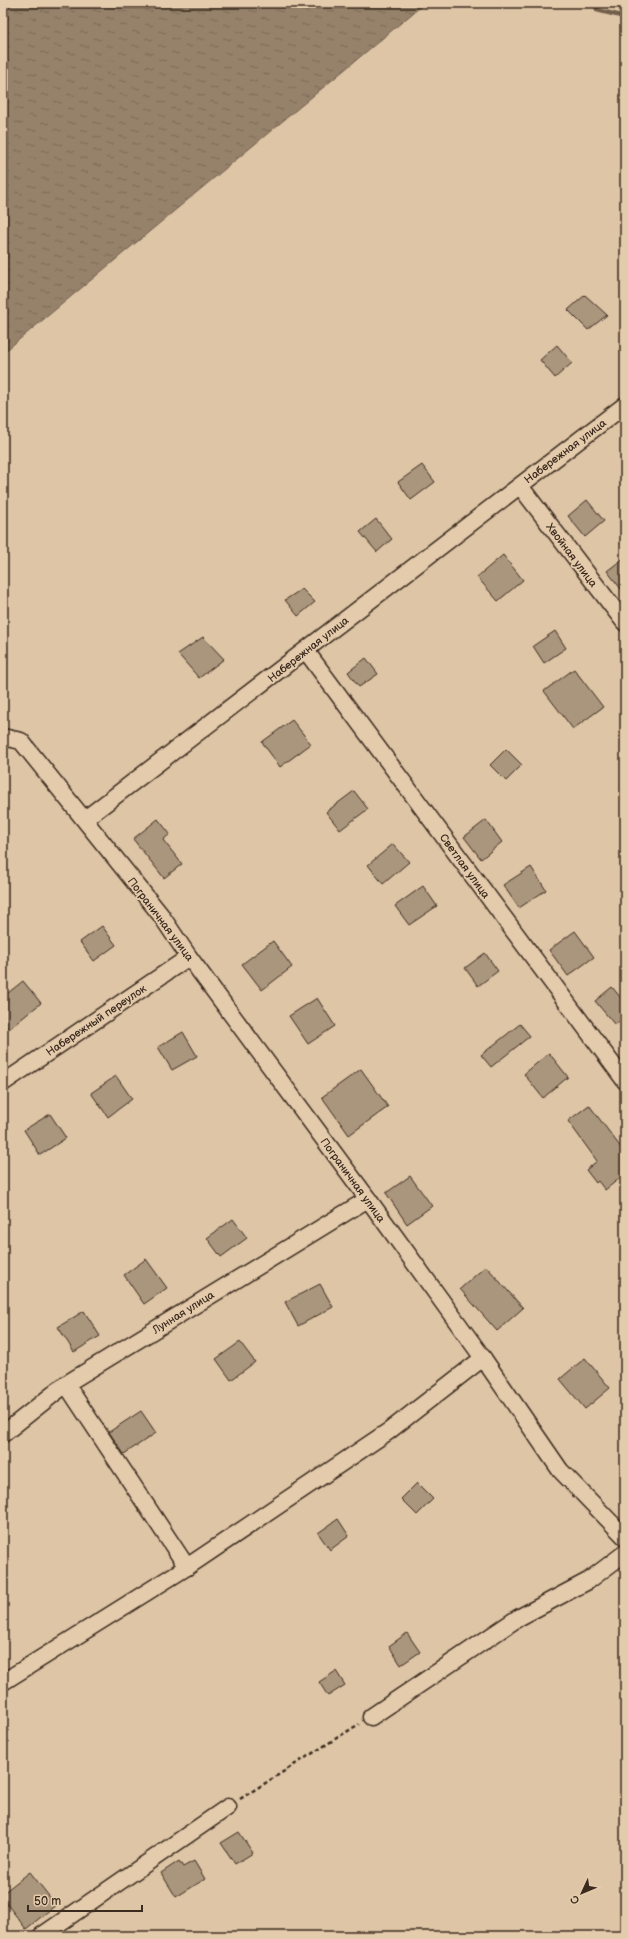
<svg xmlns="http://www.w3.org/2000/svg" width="628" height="1939" font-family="'Balsamiq Sans',sans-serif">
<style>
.water{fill:url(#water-ripples);stroke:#725e4c}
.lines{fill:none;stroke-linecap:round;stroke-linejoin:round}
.stream{stroke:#725e4c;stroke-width:4.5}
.building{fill:#aa957d;stroke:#3b2a1e}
.minor-casing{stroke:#3b2a1e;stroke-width:19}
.path{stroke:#3b2a1e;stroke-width:2.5;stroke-dasharray:4 3;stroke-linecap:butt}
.minor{stroke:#e4cbac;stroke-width:16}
.labels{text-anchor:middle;stroke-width:3.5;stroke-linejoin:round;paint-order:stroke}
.street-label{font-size:11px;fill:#3b2a1e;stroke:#e4cbac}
</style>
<defs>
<pattern id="water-ripples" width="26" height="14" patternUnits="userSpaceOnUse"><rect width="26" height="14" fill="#96816a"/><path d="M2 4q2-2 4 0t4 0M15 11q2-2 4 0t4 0" fill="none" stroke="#7c6a57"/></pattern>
</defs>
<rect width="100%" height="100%" fill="#ddc5a6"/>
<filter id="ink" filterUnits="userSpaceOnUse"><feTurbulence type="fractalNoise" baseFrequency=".025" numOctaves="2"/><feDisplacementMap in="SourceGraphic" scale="8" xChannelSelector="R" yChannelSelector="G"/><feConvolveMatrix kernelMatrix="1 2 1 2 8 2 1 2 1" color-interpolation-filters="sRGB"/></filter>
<g filter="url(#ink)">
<polygon class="water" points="3,3 425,3 3,353"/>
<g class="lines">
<polyline class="stream" points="596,3 597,10 625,17"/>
</g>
<g class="building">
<polygon points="585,295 607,315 588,330 568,310"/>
<polygon points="557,345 572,363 555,378 540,360"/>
<polygon points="422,465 435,482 411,500 398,482"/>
<polygon points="587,500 604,521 585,537 568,516"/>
<polygon points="376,519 392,539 377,552 360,532"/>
<polygon points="503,555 523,580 498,601 477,577"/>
<polygon points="625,557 625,594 607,571"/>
<polygon points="302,589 315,602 298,616 285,600"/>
<polygon points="555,631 566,648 544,663 533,646"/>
<polygon points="203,637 224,659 199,678 178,654"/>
<polygon points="366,658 378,674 359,687 348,672"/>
<polygon points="574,669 603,707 573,729 544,691"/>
<polygon points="292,720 311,744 280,767 262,742"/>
<polygon points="506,749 522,765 506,781 490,765"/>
<polygon points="354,791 368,809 340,830 326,812"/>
<polygon points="158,819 170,834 163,840 182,864 164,878 133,839"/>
<polygon points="486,820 502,842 481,859 464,837"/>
<polygon points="393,844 409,862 383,884 368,865"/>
<polygon points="531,867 546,890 519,908 503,885"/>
<polygon points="423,886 437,906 409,925 395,906"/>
<polygon points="102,926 116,945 94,961 80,942"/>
<polygon points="575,931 594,957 568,976 549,950"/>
<polygon points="273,941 292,967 262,990 242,964"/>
<polygon points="485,953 498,971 478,986 465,968"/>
<polygon points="23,981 41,1003 9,1029 3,1022 3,997"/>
<polygon points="612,987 625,1003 625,1016 615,1025 595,1001"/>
<polygon points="317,998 335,1026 308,1044 289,1016"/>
<polygon points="520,1024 530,1036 491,1067 481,1055"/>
<polygon points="183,1032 197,1056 172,1070 158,1047"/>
<polygon points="549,1053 568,1077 543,1098 524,1074"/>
<polygon points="361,1069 388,1107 349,1135 322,1097"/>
<polygon points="116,1076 132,1099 108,1117 91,1093"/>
<polygon points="589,1105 625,1153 625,1174 605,1190 598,1181 596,1183 586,1170 597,1161 568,1121"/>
<polygon points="50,1114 66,1138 40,1155 24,1130"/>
<polygon points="410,1176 432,1206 407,1224 386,1193"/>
<polygon points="233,1219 247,1238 221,1257 207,1238"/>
<polygon points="146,1259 167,1288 144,1304 124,1275"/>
<polygon points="486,1266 523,1308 497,1331 460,1289"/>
<polygon points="320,1284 333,1307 298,1326 285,1302"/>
<polygon points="84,1311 100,1336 74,1352 58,1327"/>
<polygon points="240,1342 255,1362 231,1380 216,1359"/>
<polygon points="585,1358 610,1388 585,1409 560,1379"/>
<polygon points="141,1411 156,1433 124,1454 109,1432"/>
<polygon points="417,1483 433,1499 417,1515 401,1499"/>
<polygon points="338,1519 349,1536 330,1550 318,1533"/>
<polygon points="407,1633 420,1652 401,1665 389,1646"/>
<polygon points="336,1671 345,1685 328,1696 319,1682"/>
<polygon points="239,1832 253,1853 235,1864 221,1843"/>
<polygon points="179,1861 183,1867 194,1861 205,1879 176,1897 161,1873"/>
<polygon points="30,1872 56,1905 26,1929 3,1899 3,1893"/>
</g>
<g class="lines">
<g class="minor-casing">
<g id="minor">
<polyline points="520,486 625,623"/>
<polyline points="306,651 625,1081"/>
<polyline points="3,737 21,741 160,914 189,957 368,1199 483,1358 560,1470 625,1537"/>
<polyline points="85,819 625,405"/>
<polyline points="3,1083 189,957"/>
<polyline points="66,1384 187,1567"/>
<polyline points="3,1434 66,1384 368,1199"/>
<polyline points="3,1682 187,1567 389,1431 483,1358"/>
<polyline points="371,1717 518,1618 588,1581 625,1553"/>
<polyline points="41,1936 228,1807"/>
</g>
</g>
<g class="path">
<polyline points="624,3 625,5"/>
<polyline points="240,1799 359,1724"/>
</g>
<use href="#minor" class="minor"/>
</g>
</g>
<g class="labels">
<g class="street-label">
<text transform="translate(565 451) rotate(-37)" y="4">Набережная улица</text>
<text transform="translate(572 555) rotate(53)" y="4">Хвойная улица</text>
<text transform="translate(308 649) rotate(-38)" y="4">Набережная улица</text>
<text transform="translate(465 866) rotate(54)" y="4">Светлая улица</text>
<text transform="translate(161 919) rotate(53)" y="4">Пограничная улица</text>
<text transform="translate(96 1020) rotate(-34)" y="4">Набережный переулок</text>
<text transform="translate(353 1180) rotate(54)" y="4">Пограничная улица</text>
<text transform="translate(183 1312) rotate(-32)" y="4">Лунная улица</text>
</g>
</g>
<rect width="628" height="1939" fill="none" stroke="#e4cbac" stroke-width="16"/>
<rect x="8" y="8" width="612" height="1923" fill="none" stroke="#3b2a1e" stroke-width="1.5" filter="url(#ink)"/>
<g transform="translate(582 1893) rotate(226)" stroke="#e4cbac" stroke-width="3" paint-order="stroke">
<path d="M0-3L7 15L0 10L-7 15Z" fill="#3b2a1e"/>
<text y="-6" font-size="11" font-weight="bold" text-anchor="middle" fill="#3b2a1e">С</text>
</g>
<path d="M28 1905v6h114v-6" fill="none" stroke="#3b2a1e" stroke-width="2"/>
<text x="34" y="1905" font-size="12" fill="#3b2a1e" stroke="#e4cbac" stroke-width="3" paint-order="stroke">50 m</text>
</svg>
